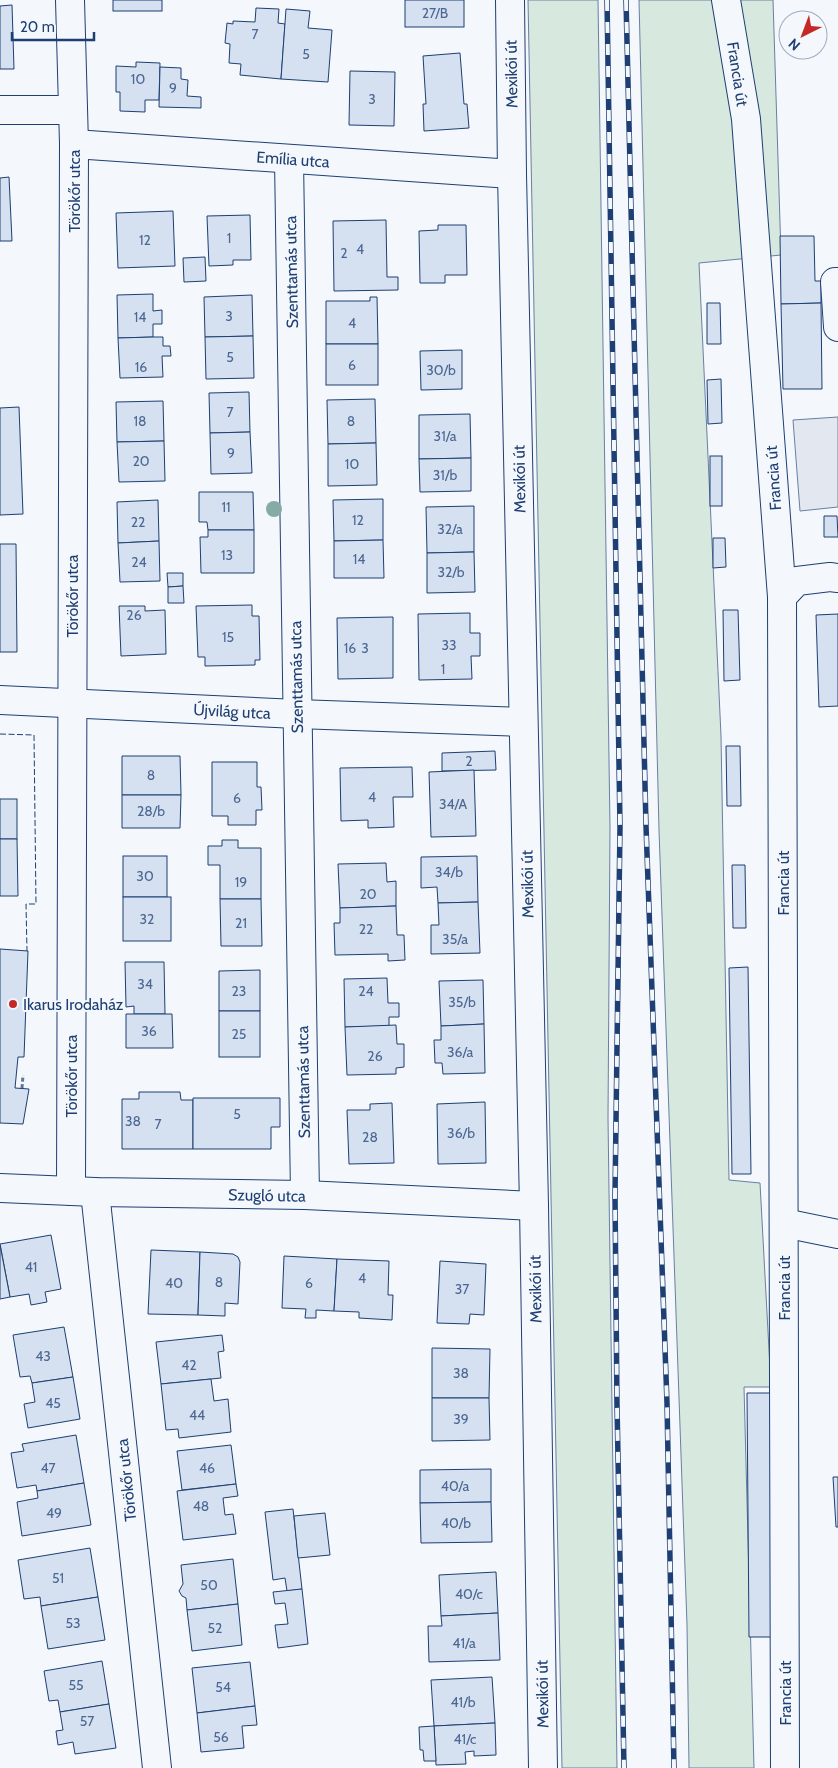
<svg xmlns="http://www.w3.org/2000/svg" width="838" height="1768" font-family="Cabin,sans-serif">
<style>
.green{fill:#d7e8df;stroke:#687fa3}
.parking{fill:#e3e8f0;stroke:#687fa3}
.building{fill:#d5e0f0;stroke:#1d3f73}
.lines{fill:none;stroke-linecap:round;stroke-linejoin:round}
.minor-casing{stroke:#1d3f73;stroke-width:30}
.path{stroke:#5e769c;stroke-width:3;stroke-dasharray:4 2.5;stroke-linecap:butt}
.minor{stroke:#f4f7fb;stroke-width:28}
.rail-casing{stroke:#1d3f73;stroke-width:5.5}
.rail{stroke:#f4f7fb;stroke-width:4;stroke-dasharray:11;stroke-linecap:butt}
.fence{stroke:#1d3f73;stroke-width:1;stroke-dasharray:6 2.5;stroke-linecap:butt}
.tree{fill:#86aba6}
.poi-dot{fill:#c62828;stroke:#f4f7fb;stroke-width:2}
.labels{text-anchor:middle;stroke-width:4;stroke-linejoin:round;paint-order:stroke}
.number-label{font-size:14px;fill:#4b6792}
.street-label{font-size:16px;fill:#1d3f73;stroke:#f4f7fb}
.poi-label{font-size:16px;fill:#1d3f73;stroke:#f4f7fb;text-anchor:start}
</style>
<rect width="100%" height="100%" fill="#f4f7fb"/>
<g class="green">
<polygon points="528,0 598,0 610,828 608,1118 617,1768 562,1768"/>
<polygon points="639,0 773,0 781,255 699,263 721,736 729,1180 760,1183 771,1387 744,1387 754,1768 689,1768 687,1625 659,830"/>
</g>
<polygon class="parking" points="838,417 838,507 800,511 793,420"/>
<g class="building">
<rect x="113" y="0" width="49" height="11"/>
<rect x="405" y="0" width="59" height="27"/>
<polygon points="12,5 14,69 0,69 0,6"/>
<polygon points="256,8 279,9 278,23 285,24 281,79 240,75 241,64 229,63 230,44 225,43 227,23 233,24 233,21 255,22"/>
<polygon points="286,9 310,11 308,28 332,30 328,82 281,79"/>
<polygon points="460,53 464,104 467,104 469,128 424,131 423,104 426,104 423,56"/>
<polygon points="136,62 160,63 159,100 145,100 145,112 120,111 120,92 116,92 116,66 136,67"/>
<polygon points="160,67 181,68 181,79 188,80 187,96 201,97 201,108 159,107"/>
<polygon points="350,71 395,72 394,126 349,125"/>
<polygon points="9,177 12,241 0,241 0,178"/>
<polygon points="173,211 175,266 118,268 116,213"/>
<polygon points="250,215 251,260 233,260 233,265 209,266 207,216"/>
<polygon points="386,220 387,277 398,277 398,290 334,291 333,221"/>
<polygon points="438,225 466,225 467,275 445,275 445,283 420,283 419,231 438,230"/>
<polygon points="780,236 814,236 815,281 821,281 821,303 781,304"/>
<polygon points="205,257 206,281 184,282 183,258"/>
<polygon points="153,294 153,311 162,310 162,324 153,324 153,337 118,338 117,295"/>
<polygon points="252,295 253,336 205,337 204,297"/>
<polygon points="370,297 377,297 378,344 326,344 326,301 370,301"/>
<polygon points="707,303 720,303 721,344 707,344"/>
<polygon points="821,303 822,389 783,389 781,304"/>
<polygon points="253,336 254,378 206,379 205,337"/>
<polygon points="153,337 163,337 163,346 170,346 171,356 162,356 163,377 120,378 118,338"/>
<rect x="326" y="344" width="52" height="41"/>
<polygon points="462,350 462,389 421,390 420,351"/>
<polygon points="721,379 722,423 708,424 707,380"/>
<polygon points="249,392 250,432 210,433 209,393"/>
<polygon points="375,399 376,443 328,444 327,400"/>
<polygon points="163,401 164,441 117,442 116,402"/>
<polygon points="19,407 23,514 0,515 0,408"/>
<polygon points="470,414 471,458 419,459 419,415"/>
<polygon points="250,432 252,473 211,474 210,433"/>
<polygon points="164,441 165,481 119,482 117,442"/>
<polygon points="376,443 377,485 328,486 328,444"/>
<rect x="710" y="456" width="12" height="50"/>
<polygon points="471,458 471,491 420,492 419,459"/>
<polygon points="199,492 253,492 254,530 208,530 207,522 199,522"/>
<polygon points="383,499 383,540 334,541 333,500"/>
<polygon points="158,500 159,541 118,543 117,502"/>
<polygon points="474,506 474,552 427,553 426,507"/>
<polygon points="824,516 837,516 838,537 824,537"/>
<polygon points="208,530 254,530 254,573 201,573 200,537 208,537"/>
<polygon points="713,538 725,538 726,567 713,568"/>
<polygon points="383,540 384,578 334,578 334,541"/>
<polygon points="159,541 160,581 120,582 118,543"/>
<polygon points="0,544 16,544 17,652 0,652"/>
<polygon points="474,552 475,592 427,593 427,553"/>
<polygon points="167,573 183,573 183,586 168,587"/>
<polygon points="183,586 184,603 168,603 168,587"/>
<polygon points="252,605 252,616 259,616 260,660 255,660 255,665 205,666 205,657 198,657 196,606"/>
<polygon points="119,606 145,606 145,611 165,610 166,654 121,656"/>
<polygon points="723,610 738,610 740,680 724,681"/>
<polygon points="470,613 470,633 480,633 480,656 471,656 472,679 419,680 418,614"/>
<polygon points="838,614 838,706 819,707 816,615"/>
<polygon points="393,617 393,678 338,679 337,618"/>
<polygon points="726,746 740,746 741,806 727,806"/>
<polygon points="495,751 496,770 442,771 442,753"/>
<polygon points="122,756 180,756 181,795 122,795"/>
<polygon points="212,762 257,762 257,787 261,787 262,810 256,810 256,825 228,825 228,816 212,816"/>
<polygon points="412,767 413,797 393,797 394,827 368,828 368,820 341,821 340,768"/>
<polygon points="474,770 476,836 431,837 429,772"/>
<polygon points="122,795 181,795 180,828 122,828"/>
<rect x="0" y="799" width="17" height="40"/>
<polygon points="0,839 17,839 18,896 0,896"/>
<polygon points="222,840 238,840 238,848 261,848 261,899 220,899 220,865 208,865 208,846 222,846"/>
<rect x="123" y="856" width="44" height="41"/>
<polygon points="477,856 478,902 438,903 437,887 421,888 421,857"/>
<polygon points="386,863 387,882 396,881 396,906 340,908 338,864"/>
<polygon points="732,865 745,865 746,928 733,928"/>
<rect x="123" y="897" width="48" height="44"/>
<polygon points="220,899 261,899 262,946 221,946"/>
<polygon points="478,902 480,953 431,954 431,925 439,925 438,903"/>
<polygon points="396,906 397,935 404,935 405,960 388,961 388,954 335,955 334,923 340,923 340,908"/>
<polygon points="0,949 28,951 24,1057 18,1057 15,1088 29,1089 23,1124 0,1123"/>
<polygon points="125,962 164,962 165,1014 134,1014 134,1006 126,1007"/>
<polygon points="748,967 751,1174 732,1174 729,968"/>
<polygon points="260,970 260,1011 219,1011 219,971"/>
<polygon points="387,978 388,1003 399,1003 399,1017 389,1017 389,1026 345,1027 344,979"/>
<polygon points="483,980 484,1024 441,1026 439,981"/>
<rect x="219" y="1011" width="41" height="46"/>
<polygon points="126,1014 172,1014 173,1048 126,1048"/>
<polygon points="484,1024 485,1073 443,1074 442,1063 435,1063 434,1040 441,1040 441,1026"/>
<polygon points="396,1025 397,1044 404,1044 404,1067 396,1068 396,1074 347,1075 345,1027"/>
<polygon points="139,1092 180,1092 181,1100 193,1100 193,1149 122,1149 122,1099 139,1099"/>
<polygon points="193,1098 280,1098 280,1127 271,1127 271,1149 193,1149"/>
<polygon points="485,1102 486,1163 438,1164 437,1104"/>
<polygon points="392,1103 394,1163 349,1164 347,1110 370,1110 370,1104"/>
<polygon points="51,1235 61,1289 45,1292 47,1302 31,1305 29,1294 10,1297 0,1244"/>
<polygon points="0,1245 10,1297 0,1299"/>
<polygon points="151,1250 200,1252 198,1315 148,1314"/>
<polygon points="200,1252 233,1254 238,1257 240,1262 238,1304 225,1303 225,1316 198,1315"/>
<polygon points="284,1256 337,1259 334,1311 316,1310 316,1318 305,1318 306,1309 282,1308"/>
<polygon points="337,1259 389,1261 388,1295 393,1295 392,1320 359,1318 359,1312 334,1311"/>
<polygon points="440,1261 486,1264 484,1315 470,1314 469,1324 437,1323"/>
<polygon points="64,1327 73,1377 32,1383 30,1376 20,1377 13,1335"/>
<polygon points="222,1335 224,1351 218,1352 221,1378 161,1384 156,1342"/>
<polygon points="432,1348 490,1349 489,1398 432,1398"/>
<polygon points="73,1377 80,1419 28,1428 24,1404 35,1402 32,1383"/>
<polygon points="211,1379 214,1401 228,1399 231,1432 179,1438 178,1429 166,1430 161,1384"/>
<polygon points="747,1393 775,1393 777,1637 749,1637"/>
<polygon points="432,1398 489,1398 490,1440 432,1441"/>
<polygon points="76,1435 84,1483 37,1491 36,1485 17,1488 11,1453 24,1451 22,1444"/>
<polygon points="231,1445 236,1484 182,1490 177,1451"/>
<polygon points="491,1469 491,1502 420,1503 420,1470"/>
<polygon points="833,1477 838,1477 838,1527 836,1527"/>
<polygon points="84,1483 91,1525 22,1536 17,1502 38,1498 37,1491"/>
<polygon points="236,1484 238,1496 223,1498 225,1515 233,1514 236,1534 183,1540 177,1491"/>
<polygon points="491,1502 492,1542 421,1543 420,1503"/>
<polygon points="293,1509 302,1589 287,1591 285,1578 273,1580 265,1512"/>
<polygon points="325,1513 330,1555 298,1558 294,1516"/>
<polygon points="90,1548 98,1597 41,1606 40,1597 24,1599 18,1560"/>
<polygon points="233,1559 238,1604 187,1610 186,1598 182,1596 179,1591 183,1584 181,1565"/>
<polygon points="496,1572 498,1613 441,1616 439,1575"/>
<polygon points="302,1589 308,1644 278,1648 275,1625 288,1624 285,1603 275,1604 273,1592"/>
<polygon points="98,1597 105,1640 48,1649 41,1606"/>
<polygon points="238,1604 242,1645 192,1651 187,1610"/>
<polygon points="498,1613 500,1660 429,1662 428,1626 442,1626 441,1616"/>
<polygon points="102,1661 109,1704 60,1712 58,1700 49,1701 44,1671"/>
<polygon points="250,1662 255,1706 197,1713 192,1668"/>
<polygon points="492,1677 495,1723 434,1726 431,1680"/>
<polygon points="109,1704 116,1748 75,1754 73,1742 58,1745 56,1731 63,1730 60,1712"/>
<polygon points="255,1706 257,1725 242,1726 244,1748 201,1752 197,1713"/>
<polygon points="495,1723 496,1755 474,1756 474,1751 465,1752 466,1764 436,1765 434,1726"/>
<polygon points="434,1726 436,1761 424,1761 423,1750 420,1750 419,1727"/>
</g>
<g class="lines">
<g class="minor-casing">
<g id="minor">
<polyline points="70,0 74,144 71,1191"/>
<polyline points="510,0 512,174 534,1206 543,1768"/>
<polyline points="726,0 746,119 782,597 785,1768"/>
<polyline points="0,110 73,110"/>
<polyline points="74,144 512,174"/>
<polyline points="289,159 305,1195"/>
<polyline points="838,282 835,282 838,327"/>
<polyline points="782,597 797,581 830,577 838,578"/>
<polyline points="0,700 297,714 523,722"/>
<polyline points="0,1188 95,1192 305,1195 534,1206"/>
<polyline points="95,1192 157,1768"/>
<polyline points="784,1223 838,1234"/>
</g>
</g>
<polyline class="path" points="22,1088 23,1075"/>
<use href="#minor" class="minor"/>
<g class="rail-casing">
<g id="rail">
<polyline points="607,0 620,827 615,1195 617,1405 624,1768"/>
<polyline points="626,0 646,826 667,1403 674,1768"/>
</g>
</g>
<use href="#rail" class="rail"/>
<polyline class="fence" points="0,734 34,735 36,904 26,904 27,951"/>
</g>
<circle class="tree" cx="274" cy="509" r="8"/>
<circle class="poi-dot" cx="13" cy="1004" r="5"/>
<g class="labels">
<g class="number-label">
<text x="435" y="18">27/B</text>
<text x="255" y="39">7</text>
<text x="306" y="59">5</text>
<text x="138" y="84">10</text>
<text x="173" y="93">9</text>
<text x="372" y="104">3</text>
<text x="229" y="243">1</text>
<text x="145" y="245">12</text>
<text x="360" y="254">4</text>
<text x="344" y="258">2</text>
<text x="229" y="321">3</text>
<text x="140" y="322">14</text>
<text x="352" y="328">4</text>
<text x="230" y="362">5</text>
<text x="352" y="370">6</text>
<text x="141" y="372">16</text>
<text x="441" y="375">30/b</text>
<text x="230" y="417">7</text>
<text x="140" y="426">18</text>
<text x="351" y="426">8</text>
<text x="445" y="441">31/a</text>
<text x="231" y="458">9</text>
<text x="141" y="466">20</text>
<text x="352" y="469">10</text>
<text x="445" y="480">31/b</text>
<text x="226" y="512">11</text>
<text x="358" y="525">12</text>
<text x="138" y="527">22</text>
<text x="450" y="534">32/a</text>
<text x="227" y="560">13</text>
<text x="359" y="564">14</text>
<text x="139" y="567">24</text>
<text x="451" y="577">32/b</text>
<text x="134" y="620">26</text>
<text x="228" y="642">15</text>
<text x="449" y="650">33</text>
<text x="350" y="653">16</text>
<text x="365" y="653">3</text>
<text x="443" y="674">1</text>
<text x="469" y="766">2</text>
<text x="151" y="780">8</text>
<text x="372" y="802">4</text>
<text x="237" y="803">6</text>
<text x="453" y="809">34/A</text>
<text x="151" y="816">28/b</text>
<text x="449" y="877">34/b</text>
<text x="145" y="881">30</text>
<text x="241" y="887">19</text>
<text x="368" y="899">20</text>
<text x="147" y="924">32</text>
<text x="241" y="928">21</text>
<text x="366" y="934">22</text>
<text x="455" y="944">35/a</text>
<text x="145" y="989">34</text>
<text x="239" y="996">23</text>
<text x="366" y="996">24</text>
<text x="462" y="1007">35/b</text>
<text x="149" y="1036">36</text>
<text x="239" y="1039">25</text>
<text x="460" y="1057">36/a</text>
<text x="375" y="1061">26</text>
<text x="237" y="1119">5</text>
<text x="133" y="1126">38</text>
<text x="158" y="1129">7</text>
<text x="461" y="1138">36/b</text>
<text x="370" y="1142">28</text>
<text x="31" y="1272">41</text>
<text x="362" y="1283">4</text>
<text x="219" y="1287">8</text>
<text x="174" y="1288">40</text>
<text x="309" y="1288">6</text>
<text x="462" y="1294">37</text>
<text x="43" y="1361">43</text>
<text x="189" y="1370">42</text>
<text x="461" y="1378">38</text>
<text x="53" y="1408">45</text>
<text x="197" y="1420">44</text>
<text x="461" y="1424">39</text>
<text x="48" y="1473">47</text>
<text x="207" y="1473">46</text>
<text x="455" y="1491">40/a</text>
<text x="201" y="1511">48</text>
<text x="54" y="1518">49</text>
<text x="456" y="1528">40/b</text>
<text x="58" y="1583">51</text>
<text x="209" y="1590">50</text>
<text x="469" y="1599">40/c</text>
<text x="73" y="1628">53</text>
<text x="215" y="1633">52</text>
<text x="464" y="1648">41/a</text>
<text x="76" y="1690">55</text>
<text x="223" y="1692">54</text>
<text x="463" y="1707">41/b</text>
<text x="87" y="1726">57</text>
<text x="221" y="1742">56</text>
<text x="465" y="1744">41/c</text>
</g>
<g class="street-label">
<text transform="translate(511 74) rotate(-91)" y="6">Mexikói út</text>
<text transform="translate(738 74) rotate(81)" y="6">Francia út</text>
<text transform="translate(293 159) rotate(4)" y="6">Emília utca</text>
<text transform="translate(74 191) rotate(-90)" y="6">Törökőr utca</text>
<text transform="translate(291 272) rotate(-91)" y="6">Szenttamás utca</text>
<text transform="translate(773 478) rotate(-94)" y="6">Francia út</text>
<text transform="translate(519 479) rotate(-91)" y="6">Mexikói út</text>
<text transform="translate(72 596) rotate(-90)" y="6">Törökőr utca</text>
<text transform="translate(296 677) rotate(-91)" y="6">Szenttamás utca</text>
<text transform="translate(232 711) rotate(3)" y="6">Újvilág utca</text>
<text transform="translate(783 883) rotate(-90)" y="6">Francia út</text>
<text transform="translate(527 884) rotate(-91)" y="6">Mexikói út</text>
<text transform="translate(71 1076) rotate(-90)" y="6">Törökőr utca</text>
<text transform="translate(303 1082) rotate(-91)" y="6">Szenttamás utca</text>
<text transform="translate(267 1195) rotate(1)" y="6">Szugló utca</text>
<text transform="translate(784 1288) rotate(-90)" y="6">Francia út</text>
<text transform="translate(535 1289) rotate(-91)" y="6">Mexikói út</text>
<text transform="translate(126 1480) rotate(-96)" y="6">Törökőr utca</text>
<text transform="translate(785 1693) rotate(-90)" y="6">Francia út</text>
<text transform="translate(542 1694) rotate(-91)" y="6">Mexikói út</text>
</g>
<g class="poi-label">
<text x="23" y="1010">Ikarus Irodaház</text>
</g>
</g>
<g transform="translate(803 35) rotate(222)"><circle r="24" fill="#f4f7fb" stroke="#9eadc5"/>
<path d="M0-4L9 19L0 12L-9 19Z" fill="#c62828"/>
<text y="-8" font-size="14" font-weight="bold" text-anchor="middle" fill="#1d3f73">N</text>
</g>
<path d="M12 32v8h82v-8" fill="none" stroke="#1d3f73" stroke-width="2.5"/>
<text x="20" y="32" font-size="15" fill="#1d3f73" stroke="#f4f7fb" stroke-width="4" paint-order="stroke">20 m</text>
</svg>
